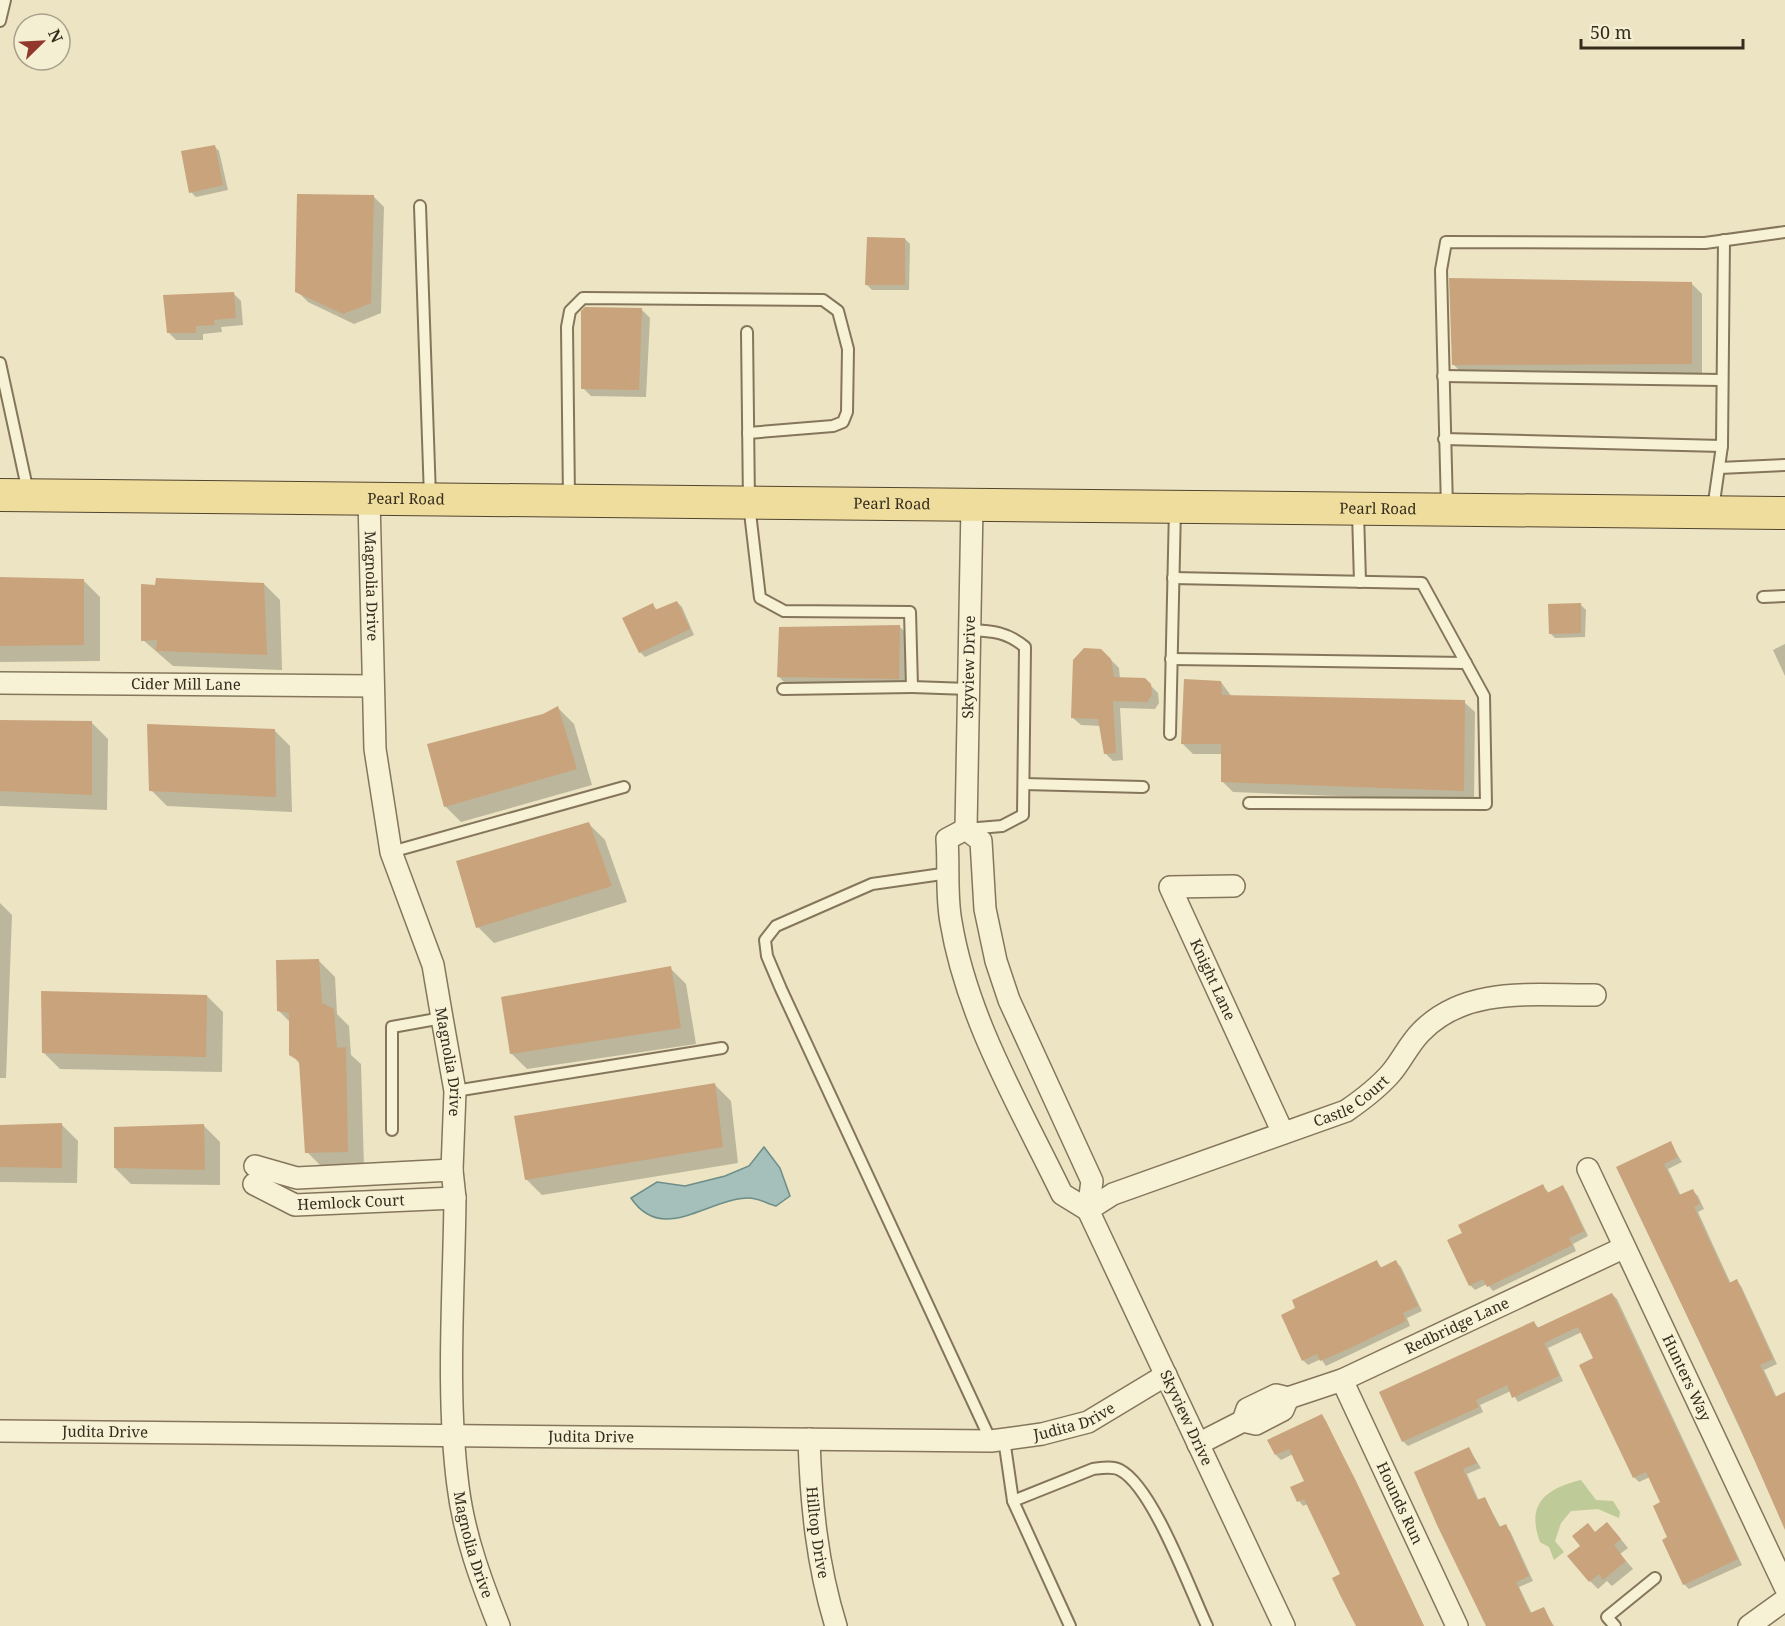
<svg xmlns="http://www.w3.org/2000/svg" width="1785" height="1626" font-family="'Noto Serif',serif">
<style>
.green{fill:#beca98}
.water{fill:#a5bfba;stroke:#6c8d88;stroke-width:1.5}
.shadow{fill:#0003}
.building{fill:#c9a37b}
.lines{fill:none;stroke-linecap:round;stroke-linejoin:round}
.lane-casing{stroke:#85765b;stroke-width:14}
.street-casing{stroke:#85765b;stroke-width:24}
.primary-casing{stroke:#53442f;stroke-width:34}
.lane{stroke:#f7f1d6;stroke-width:10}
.street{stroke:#f7f1d6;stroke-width:21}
.primary{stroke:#eedd9c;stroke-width:32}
.labels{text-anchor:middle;stroke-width:4.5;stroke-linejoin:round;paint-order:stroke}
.street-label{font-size:15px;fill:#362c1e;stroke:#f4eed2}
</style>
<rect width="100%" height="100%" fill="#ece4c3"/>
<path class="green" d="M1581,1480L1596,1500L1613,1501L1620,1512L1619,1518L1598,1509L1571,1511L1561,1523L1555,1541L1564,1552L1554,1560L1549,1547L1540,1542C1526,1504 1545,1489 1581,1480Z"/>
<path class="water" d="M764,1147L780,1168L790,1196L776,1206C768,1204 758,1198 749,1198C709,1198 662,1245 631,1198L657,1182L685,1186L725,1176L749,1166Z"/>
<g class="shadow">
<polygon points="214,146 219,151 228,190 196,197 191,192"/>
<polygon points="373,196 384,207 381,313 354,324 308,302 297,291"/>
<polygon points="905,239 910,244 909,290 872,290 867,285"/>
<polygon points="1691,283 1702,294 1702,375 1464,375 1453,364"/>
<polygon points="233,293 241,301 243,325 221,327 222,332 203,334 203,340 176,340 168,332"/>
<polygon points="642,310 650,318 646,397 591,396 583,388"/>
<polygon points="0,579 84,581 100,597 100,661 0,662"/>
<polygon points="264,584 280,600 282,670 173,666 143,640"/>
<polygon points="677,602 682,607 694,635 645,657 640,652 653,605 658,611"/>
<polygon points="1581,605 1586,610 1585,637 1555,638 1550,633"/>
<polygon points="899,626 910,637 909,689 789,687 778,676"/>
<polygon points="1785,644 1785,676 1773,650"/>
<polygon points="1101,650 1119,668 1120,679 1145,680 1158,693 1159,703 1155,709 1120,708 1123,760 1113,761 1105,753 1101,726 1081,725 1073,718"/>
<polygon points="1221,682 1232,697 1464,702 1475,712 1474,801 1233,792 1222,781 1222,754 1193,754 1182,743"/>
<polygon points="558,708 574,724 592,785 461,822 445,806 544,715"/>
<polygon points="0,722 92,723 108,739 107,810 0,806"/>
<polygon points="274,730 290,746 292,812 167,806 151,790"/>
<polygon points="589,824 605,840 627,902 494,943 478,927"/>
<polygon points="0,903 12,915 6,1078 0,1078"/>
<polygon points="319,961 335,977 337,1014 349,1026 351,1055 361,1064 364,1168 323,1168 307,1152 301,1065 291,1054 290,1022 278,1010"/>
<polygon points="670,968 686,984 696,1044 527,1069 511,1053"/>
<polygon points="207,996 223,1012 222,1072 60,1069 44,1053"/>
<polygon points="715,1085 731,1101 738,1163 542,1195 526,1179"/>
<polygon points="62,1125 78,1141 77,1183 0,1182 0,1127"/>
<polygon points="204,1126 220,1142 220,1185 131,1184 115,1168"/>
<polygon points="1670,1143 1682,1162 1668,1169 1681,1196 1693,1191 1698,1196 1704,1209 1698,1212 1713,1245 1731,1284 1736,1281 1741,1286 1777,1364 1764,1370 1777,1398 1785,1399 1785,1525 1618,1168"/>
<polygon points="1543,1186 1549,1193 1562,1187 1567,1192 1588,1236 1573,1244 1576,1251 1493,1291 1487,1284 1475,1290 1470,1285"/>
<polygon points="1377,1262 1382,1268 1396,1262 1401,1267 1422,1311 1407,1318 1410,1326 1326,1366 1321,1359 1308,1365 1303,1360"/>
<polygon points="1612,1294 1617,1299 1742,1565 1689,1589 1684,1584 1669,1538 1662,1503 1650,1477 1639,1482 1634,1477 1595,1359 1582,1332 1548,1348 1563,1381 1518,1402 1511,1391 1480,1405 1483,1412 1408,1446 1403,1441 1534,1323 1539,1328"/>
<polygon points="1322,1416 1326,1421 1424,1626 1357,1626 1342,1575 1308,1504 1303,1506 1299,1501 1306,1481 1293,1454 1281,1460 1276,1455"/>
<polygon points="1469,1449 1481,1468 1467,1474 1479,1501 1485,1499 1501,1528 1505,1526 1510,1531 1533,1581 1519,1587 1532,1614 1543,1609 1554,1626 1487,1626 1416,1473"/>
<polygon points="1615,1532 1628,1548 1620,1554 1633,1569 1612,1586 1607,1581 1598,1589 1590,1581 1582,1546 1596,1533"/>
</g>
<g class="building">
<polygon points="215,145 223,185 189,193 181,151"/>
<polygon points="297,194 374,195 371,303 343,314 295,292"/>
<polygon points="867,237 905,238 905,285 865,285"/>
<polygon points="1449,278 1692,282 1692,364 1452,365"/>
<polygon points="234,292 236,318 214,320 215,325 196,326 196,333 167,333 163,295"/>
<polygon points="585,307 642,308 639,390 581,389 581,311"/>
<polygon points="0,577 84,579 84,645 0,646"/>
<polygon points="156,578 264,583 267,655 156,651 157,640 141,641 141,584 155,585"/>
<polygon points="677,601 690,629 639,653 622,618 653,603 655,610"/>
<polygon points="1581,603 1581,633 1549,634 1548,604"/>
<polygon points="900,625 899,679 777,677 779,627"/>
<polygon points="1084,648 1101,649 1111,659 1114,677 1145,678 1151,684 1152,695 1147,702 1113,701 1116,753 1104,754 1098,719 1071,718 1073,660"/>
<polygon points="1184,679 1221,681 1222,695 1465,700 1464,791 1221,782 1221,744 1181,744"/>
<polygon points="558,706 577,769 444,807 427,744 543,714"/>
<polygon points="0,720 92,721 92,795 0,791"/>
<polygon points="147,724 275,729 276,797 149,791"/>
<polygon points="589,822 612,886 476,928 456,861"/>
<polygon points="319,959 322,1003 334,1009 337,1048 346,1047 348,1152 305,1153 299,1061 289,1055 289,1013 277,1011 276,960"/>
<polygon points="671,966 681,1028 510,1054 501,997"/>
<polygon points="41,991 207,995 206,1057 42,1053"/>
<polygon points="715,1083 723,1147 525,1180 514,1116"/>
<polygon points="62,1123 62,1168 0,1167 0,1125"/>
<polygon points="204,1124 205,1170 114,1168 114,1127"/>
<polygon points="1671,1141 1678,1157 1664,1164 1679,1195 1693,1189 1700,1204 1694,1207 1708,1238 1729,1283 1737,1279 1773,1359 1760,1365 1775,1397 1785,1392 1785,1530 1739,1425 1616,1167"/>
<polygon points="1543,1184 1547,1193 1563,1185 1584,1231 1569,1238 1572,1245 1520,1271 1487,1287 1483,1279 1469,1286 1447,1240 1462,1233 1458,1225"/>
<polygon points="1377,1260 1380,1268 1396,1260 1418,1306 1403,1313 1406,1321 1348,1349 1320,1361 1317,1354 1302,1361 1281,1315 1295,1308 1292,1300"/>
<polygon points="1612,1293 1738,1559 1683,1585 1662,1540 1667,1537 1653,1506 1660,1502 1646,1472 1633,1478 1579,1365 1593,1358 1578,1327 1544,1343 1559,1376 1512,1398 1507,1385 1476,1400 1479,1407 1402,1442 1379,1392 1534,1321 1537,1328"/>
<polygon points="1322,1414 1356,1481 1424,1626 1356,1626 1340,1595 1332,1578 1340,1574 1304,1499 1297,1502 1290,1487 1304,1481 1296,1464 1289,1449 1275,1455 1267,1440"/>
<polygon points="1469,1447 1477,1463 1463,1469 1477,1500 1485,1497 1499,1527 1506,1524 1513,1540 1529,1576 1516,1582 1530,1613 1544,1607 1553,1626 1486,1626 1437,1525 1414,1472"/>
<polygon points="1607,1522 1621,1539 1614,1545 1626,1561 1603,1580 1599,1574 1589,1582 1567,1556 1580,1546 1572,1536 1588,1523 1595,1532"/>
</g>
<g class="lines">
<g class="lane-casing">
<g id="lane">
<polyline points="0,21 5,0"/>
<polyline points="420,206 430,497"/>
<polyline points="747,332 749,504 760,598 784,611 910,612 912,687 969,689"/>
<polyline points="0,363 28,492"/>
<polyline points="1443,376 1722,380"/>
<polyline points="1444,439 1722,446 1724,240"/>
<polyline points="1719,468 1785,465"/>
<polyline points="569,500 567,327 570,311 583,298 823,300 838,311 848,349 847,412 843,422 833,426 748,433"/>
<polyline points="1447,508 1441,270 1446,242 1705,243 1785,232"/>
<polyline points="1713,509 1722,446"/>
<polyline points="1358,512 1360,582"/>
<polyline points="1173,578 1422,583 1484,696 1486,804 1249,803"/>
<polyline points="1763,597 1785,596"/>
<polyline points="1171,659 1466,663"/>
<polyline points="783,689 912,687"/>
<polyline points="1170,734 1175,508"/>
<polyline points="1024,784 1143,787"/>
<path d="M966,829L1002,826L1023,815L1025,647C1007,632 993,631 970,630"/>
<polyline points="391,852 624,787"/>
<polyline points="949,873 872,884 776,926 765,940 767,956 781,989 991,1441"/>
<polyline points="455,1091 722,1048"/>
<polyline points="392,1130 392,1027 442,1018"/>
<polyline points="1004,1439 1013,1501 1070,1626"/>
<path d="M1013,1501L1093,1469C1102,1468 1112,1466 1120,1470C1153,1487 1190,1590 1207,1626"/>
<polyline points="1615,1626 1607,1617 1655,1578"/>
</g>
</g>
<g class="street-casing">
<g id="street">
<path id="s1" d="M369,499L375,749L391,852L433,965L442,1018L455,1091L452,1170L455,1198C454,1292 446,1393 458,1486C464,1535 481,1581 499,1626"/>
<path id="s2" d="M0,683L373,686"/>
<path d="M966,829L981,841L985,909L996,961L1009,1000L1092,1181L1088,1210L1062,1194C1020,1107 967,1019 951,922C946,896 949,866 947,839Z"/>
<path id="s3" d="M966,829L972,506"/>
<path id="s4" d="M1234,886L1170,887L1283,1133"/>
<polyline points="255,1166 297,1178 452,1170"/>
<path id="s5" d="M1588,1169L1785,1587"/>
<path id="s6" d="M254,1184L295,1205L455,1198"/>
<path id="s7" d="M1342,1380L1457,1626"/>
<path id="s8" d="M1288,1398L1342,1380L1623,1248"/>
<path id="s9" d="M0,1431L991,1441L1042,1434L1088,1422L1166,1375"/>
<path id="s10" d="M809,1439C811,1503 817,1565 836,1626"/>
<polyline points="1198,1444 1243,1421 1247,1409 1276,1395 1288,1398 1283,1410 1256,1424 1243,1421"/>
<path id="s11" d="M1284,1626L1088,1210L1113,1194L1346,1111C1362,1100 1378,1088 1391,1073C1402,1060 1409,1044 1421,1032C1466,985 1535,996 1595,995"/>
<polyline points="1749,1626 1785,1600"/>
</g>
</g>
<g class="primary-casing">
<g id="primary">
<path id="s12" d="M0,495L1785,513"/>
</g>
</g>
<use href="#lane" class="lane"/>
<use href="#street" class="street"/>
<use href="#primary" class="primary"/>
</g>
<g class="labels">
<g class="street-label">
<text dy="5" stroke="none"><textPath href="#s12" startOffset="406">Pearl Road</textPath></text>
<text dy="5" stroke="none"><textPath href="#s12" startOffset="892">Pearl Road</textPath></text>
<text dy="5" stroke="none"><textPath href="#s12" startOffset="1378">Pearl Road</textPath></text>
<text dy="5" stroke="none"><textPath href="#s1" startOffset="87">Magnolia Drive</textPath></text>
<text dy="5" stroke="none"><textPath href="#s3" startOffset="162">Skyview Drive</textPath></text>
<text dy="5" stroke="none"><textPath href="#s2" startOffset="186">Cider Mill Lane</textPath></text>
<text dy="5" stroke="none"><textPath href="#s4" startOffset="166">Knight Lane</textPath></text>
<text dy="5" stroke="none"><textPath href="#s1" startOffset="573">Magnolia Drive</textPath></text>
<text dy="5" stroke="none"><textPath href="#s11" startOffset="746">Castle Court</textPath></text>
<text dy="5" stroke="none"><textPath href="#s6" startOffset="102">Hemlock Court</textPath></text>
<text dy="5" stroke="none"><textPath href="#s8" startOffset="184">Redbridge Lane</textPath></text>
<text dy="5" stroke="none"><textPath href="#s5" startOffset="231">Hunters Way</textPath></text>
<text transform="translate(1186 1418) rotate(65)" y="5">Skyview Drive</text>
<text dy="5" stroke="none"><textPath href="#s9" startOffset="1077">Judita Drive</textPath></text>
<text dy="5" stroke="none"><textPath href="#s9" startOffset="105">Judita Drive</textPath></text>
<text dy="5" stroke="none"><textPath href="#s9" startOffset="591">Judita Drive</textPath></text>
<text dy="5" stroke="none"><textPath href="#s7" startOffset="136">Hounds Run</textPath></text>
<text dy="5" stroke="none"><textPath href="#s10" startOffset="94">Hilltop Drive</textPath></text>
<text dy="5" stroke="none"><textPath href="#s1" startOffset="1059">Magnolia Drive</textPath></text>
</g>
</g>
<g transform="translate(42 42) rotate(66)"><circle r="28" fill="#f4eed2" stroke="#a8a08a" stroke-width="1.5"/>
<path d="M0-4.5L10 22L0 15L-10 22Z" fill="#92372d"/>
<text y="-9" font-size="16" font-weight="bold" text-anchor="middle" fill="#362c1e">N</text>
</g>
<path d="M1581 39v9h162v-9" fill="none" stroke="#362c1e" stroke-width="3"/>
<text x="1590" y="39" font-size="18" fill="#362c1e" stroke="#f4eed2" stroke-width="4.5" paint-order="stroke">50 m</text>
</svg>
